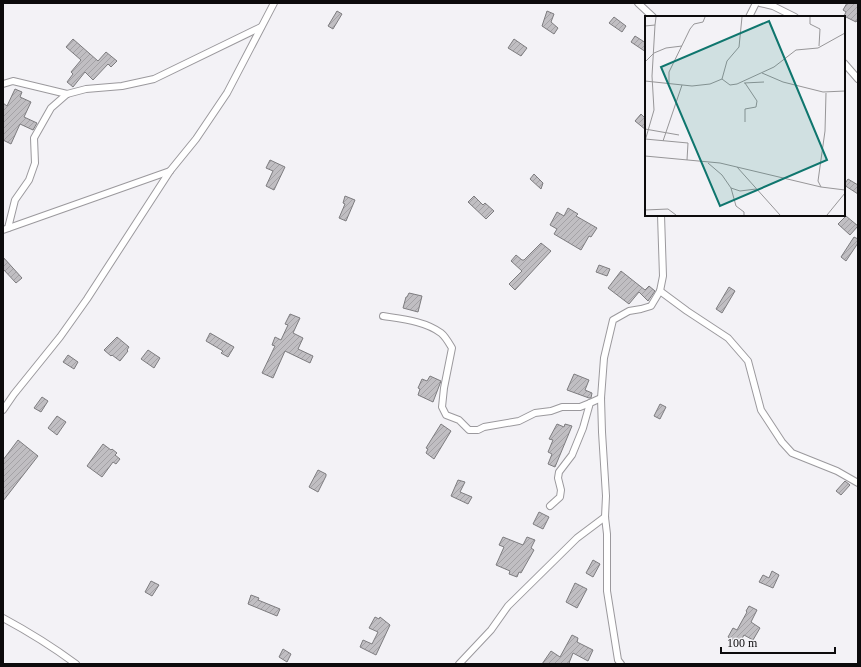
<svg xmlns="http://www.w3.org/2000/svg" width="861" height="667" font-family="Georgia,serif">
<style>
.building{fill:url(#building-hatch);stroke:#7d7c7f}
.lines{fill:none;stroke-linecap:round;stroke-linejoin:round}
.street-casing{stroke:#9b999d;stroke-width:8}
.street{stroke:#fff;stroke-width:6}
.inset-road{fill:none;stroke:#979698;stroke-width:1}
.view{fill:#0f766e;fill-opacity:0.15;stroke:#0f766e;stroke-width:2}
.inset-edge{fill:none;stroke:#0c0b0c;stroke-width:2}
</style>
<defs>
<pattern id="building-hatch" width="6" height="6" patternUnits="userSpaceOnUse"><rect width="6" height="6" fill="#c0bec2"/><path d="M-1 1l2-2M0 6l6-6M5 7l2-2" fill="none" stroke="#a4a2a6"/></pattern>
</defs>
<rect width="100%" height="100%" fill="#f3f2f6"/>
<g class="building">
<polygon points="847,3 858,3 858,19 856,22 844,16 846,12 843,10"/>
<polygon points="337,11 342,14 333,29 328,26"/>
<polygon points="547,11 554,14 551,22 558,28 554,34 542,26"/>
<polygon points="614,17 626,26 622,32 609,23"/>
<polygon points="635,36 646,43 646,52 631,42"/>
<polygon points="73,39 98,61 106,52 117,61 111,67 108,64 93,80 85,72 73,87 67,82 73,74 71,72 81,60 66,47"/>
<polygon points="514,39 527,48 521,56 508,48"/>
<polygon points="15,89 22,92 20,97 31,102 24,117 37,123 33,130 20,124 11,144 3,140 3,103 7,106"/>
<polygon points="641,114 646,119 646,130 635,121"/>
<polygon points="270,160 285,167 274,190 266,186 273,171 266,168"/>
<polygon points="534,174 543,183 541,189 530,179"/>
<polygon points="848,179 858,185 858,194 844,185"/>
<polygon points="345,196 355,200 346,221 339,218 345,204 343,203"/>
<polygon points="474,196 483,205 485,203 494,211 486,219 468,202"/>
<polygon points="568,208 578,214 576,216 597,228 591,237 589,236 581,250 554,234 557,229 550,225 557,212 564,216"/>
<polygon points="846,216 858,226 850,235 838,224"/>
<polygon points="854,237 858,239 858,243 846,261 841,257"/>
<polygon points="541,243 551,251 515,290 509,284 522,271 511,261 516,255 522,260 524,260"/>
<polygon points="3,257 22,278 16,283 3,269"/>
<polygon points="599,265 610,269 607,276 596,272"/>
<polygon points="621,271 645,290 649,286 655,291 648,301 639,292 629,304 608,288"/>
<polygon points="729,287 735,291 722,313 716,309"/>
<polygon points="409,293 422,296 418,312 403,308 406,297 407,297"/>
<polygon points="290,314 300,318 293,333 303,338 298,349 313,356 310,363 285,351 273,378 262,373 275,346 272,345 275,337 281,340 288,325 285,324"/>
<polygon points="210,333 234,347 228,357 221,353 223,351 206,341"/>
<polygon points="117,337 129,347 127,350 128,351 120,361 112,355 111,356 104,350"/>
<polygon points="148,350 160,358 154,368 141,359"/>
<polygon points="68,355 78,362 74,369 63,362"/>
<polygon points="574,374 589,380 585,390 592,393 591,398 589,398 567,390"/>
<polygon points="430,376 441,381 433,402 418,395 420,389 418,388 422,379 427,381"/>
<polygon points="42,397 48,401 41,412 34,408"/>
<polygon points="660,404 666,407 660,419 654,416"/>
<polygon points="57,416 66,422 57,435 48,428"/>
<polygon points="441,424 451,431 434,459 426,453 428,449 426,448"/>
<polygon points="557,424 564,427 565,424 572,426 555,467 548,464 552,454 548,452 553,440 549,439"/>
<polygon points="18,440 38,456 3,501 3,460"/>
<polygon points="103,444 111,450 112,449 117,453 115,455 120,459 116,464 113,462 102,477 87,466"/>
<polygon points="318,470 326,474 326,476 318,492 309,487"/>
<polygon points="458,480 465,482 460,492 472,497 468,504 451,496"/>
<polygon points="845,481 850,485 841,495 836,491"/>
<polygon points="539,512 549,517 543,529 533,524"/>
<polygon points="503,537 523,545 527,537 535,540 531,548 534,550 521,573 519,572 517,577 509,574 510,571 496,565 504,547 499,545"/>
<polygon points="593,560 600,564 593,577 586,573"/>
<polygon points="772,571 779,575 773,588 759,582 763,575 769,578"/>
<polygon points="151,581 159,585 152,596 145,592"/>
<polygon points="575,583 587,589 577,608 566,602"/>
<polygon points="251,595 259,598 258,600 280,609 277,616 248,604"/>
<polygon points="749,606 757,610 751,622 760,628 753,640 744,635 739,644 728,637 733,628 737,630 747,612 746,611"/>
<polygon points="375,617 379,619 380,617 390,625 376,655 360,647 363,640 372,644 378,632 369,628"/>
<polygon points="572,635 578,638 577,642 593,650 588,661 573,653 569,663 571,664 542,664 551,651 560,657"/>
<polygon points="283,649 291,654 287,662 279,657"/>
</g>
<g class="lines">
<g class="street-casing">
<g id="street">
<polyline points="638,3 653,17"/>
<polyline points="760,3 773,6 795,17"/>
<polyline points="749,17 756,3"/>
<polyline points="844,63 858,79"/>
<polyline points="3,84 13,81 67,94"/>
<polyline points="8,228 15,200 29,180 35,163 34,138 51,108 67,94 86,89 122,86 154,79 261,27"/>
<polyline points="3,230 170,171"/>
<polyline points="660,291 687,311 728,338 748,361 761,410 782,442 792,453 837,471 858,483"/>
<path d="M383,316C402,319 425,321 441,333C445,336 449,343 452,348L444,388L442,407L446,415L459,420L469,430H478L484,427L519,421L535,413L551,411L562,407H580L590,403"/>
<polyline points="3,410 14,394 60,337 87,299 170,171 196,139 227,93 274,3"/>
<polyline points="550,506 560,497 561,490 558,478 559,472 572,455 583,428 590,403 601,398"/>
<path d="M3,618C29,632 53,647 76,664"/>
<polyline points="459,664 491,630 508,606 577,538 605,517"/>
<polyline points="621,664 618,660 607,591 607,534 605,517 606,496 602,432 601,398 604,358 613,320 629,311 641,309 651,306 660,291 663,276 661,215"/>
</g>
</g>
<use href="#street" class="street"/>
</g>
<g transform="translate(645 16)">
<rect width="200" height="200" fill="#f3f2f6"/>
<path class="inset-road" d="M165,1V8L175,13L174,30M0,10L10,9L11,1M0,46L9,37L21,32L37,30M117,57L138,66L178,76L200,75M77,63L82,45L94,31L97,1M0,65L47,70L65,68L77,63L85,69L92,68L129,51L151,34L173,32L200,17M99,67L119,66M100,67L112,85L111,91L100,93V106M24,68V56L45,13L49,8L58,6L60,1M0,113L34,119M0,123L43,127L42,144M0,125L9,94L7,60L10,9M18,125L37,69M0,140L75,147L176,171L200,174M63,147L77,159L86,172L95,175L111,173M92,151L135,199M176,171L173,165L180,115L181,77M86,172L91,190L99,196V199M0,194L23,193L31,199M182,199L200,177"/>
<path class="view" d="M124,5L182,144L75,190L16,51Z"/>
<rect width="200" height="200" class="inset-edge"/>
</g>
<rect width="861" height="667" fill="none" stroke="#0c0b0c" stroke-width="8"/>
<path d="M721 647v6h114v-6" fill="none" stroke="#0c0b0c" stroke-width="2"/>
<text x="727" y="647" font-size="12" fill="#0c0b0c" stroke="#f3f2f6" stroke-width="3" paint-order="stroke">100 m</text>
</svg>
